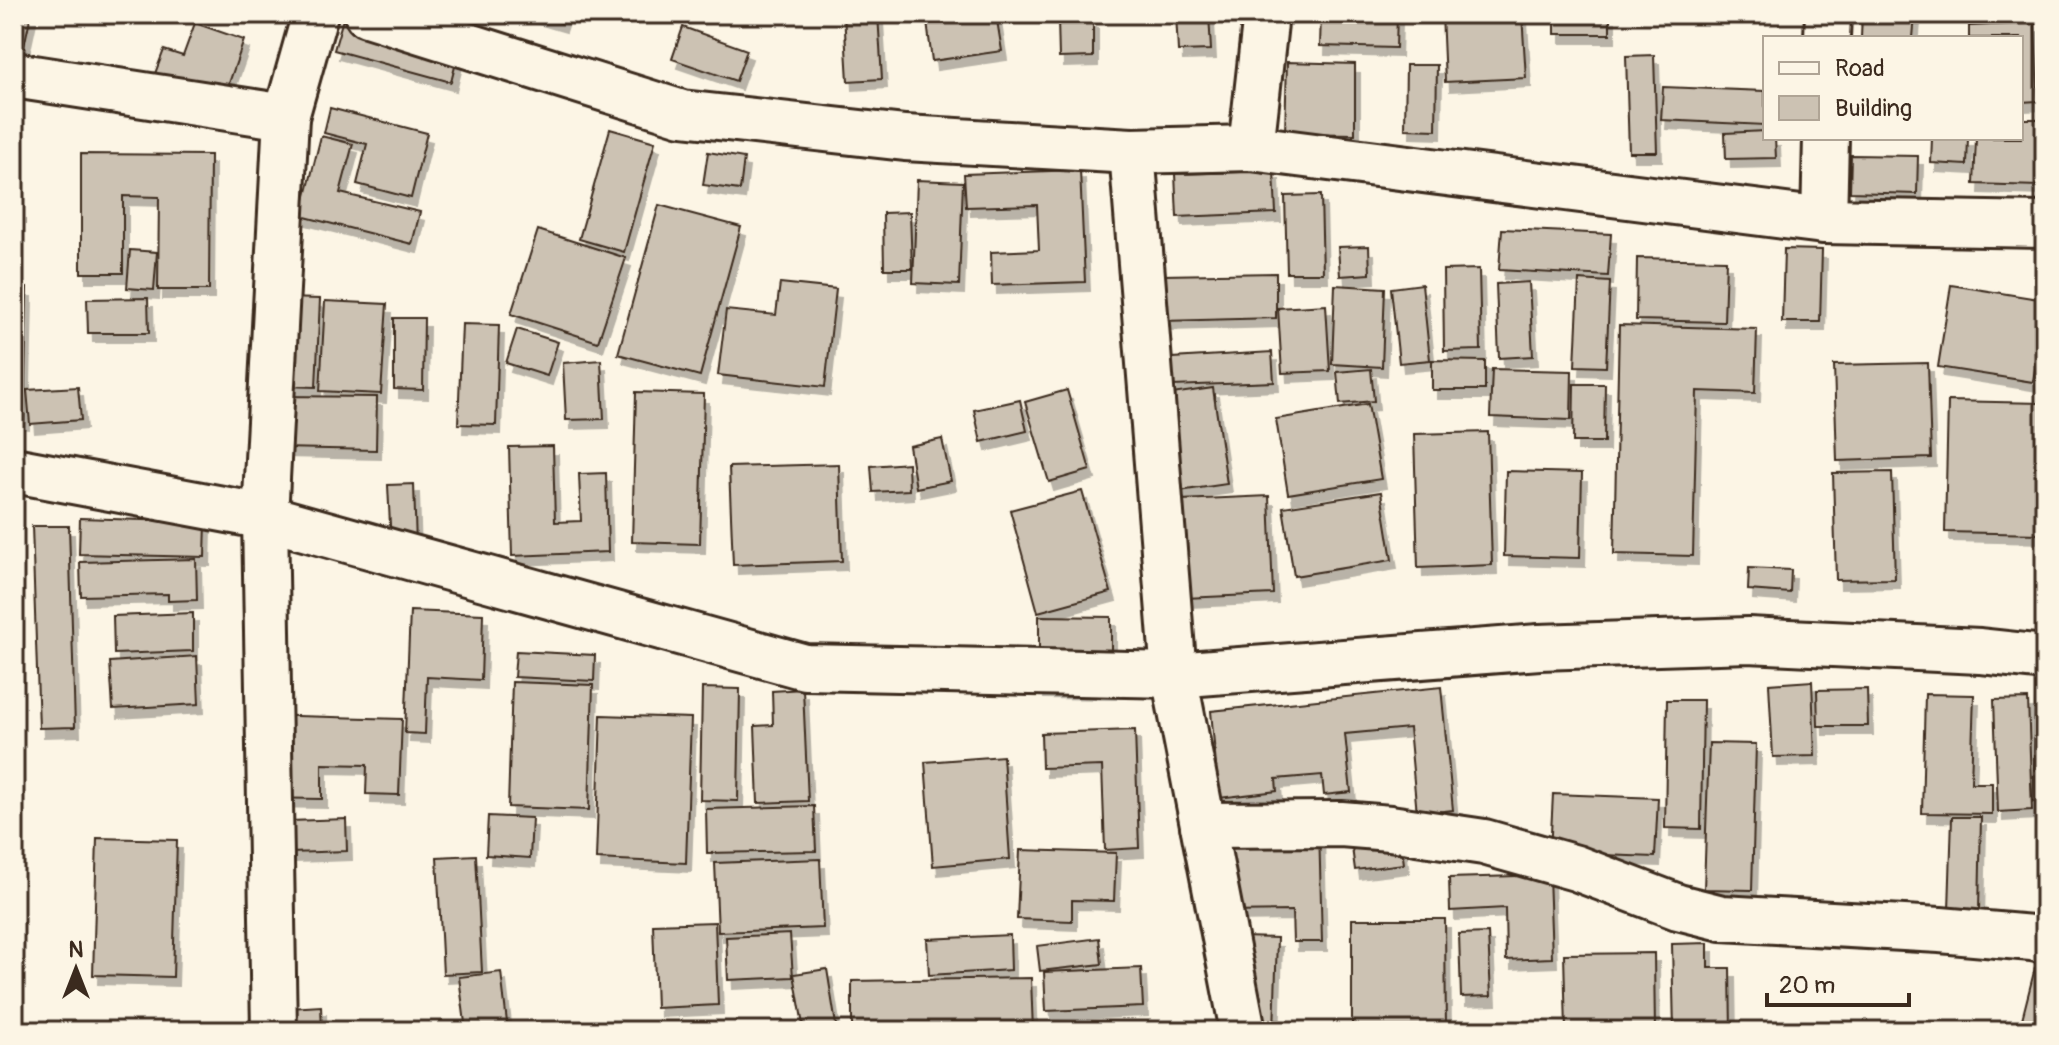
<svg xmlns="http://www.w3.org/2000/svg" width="2059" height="1045" font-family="Pangolin,sans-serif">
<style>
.building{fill:#ccc2b3;stroke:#3b2a1e;stroke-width:2;filter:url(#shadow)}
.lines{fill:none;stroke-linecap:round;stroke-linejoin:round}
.minor-casing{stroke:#3b2a1e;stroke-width:50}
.minor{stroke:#fcf5e5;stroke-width:44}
</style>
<defs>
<filter id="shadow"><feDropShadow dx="5" dy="9" stdDeviation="0" flood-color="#0004"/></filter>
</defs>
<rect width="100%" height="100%" fill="#fcf5e5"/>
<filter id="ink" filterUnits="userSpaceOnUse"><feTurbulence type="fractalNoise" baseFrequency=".0125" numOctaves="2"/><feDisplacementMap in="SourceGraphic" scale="16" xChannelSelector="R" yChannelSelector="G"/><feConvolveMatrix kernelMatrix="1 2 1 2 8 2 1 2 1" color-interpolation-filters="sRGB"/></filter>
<g filter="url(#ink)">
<g class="building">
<polygon points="14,14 31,14 23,51 14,49"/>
<polygon points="530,14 564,14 561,23"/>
<polygon points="844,14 878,14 882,79 848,81"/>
<polygon points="926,14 996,14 1002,51 932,61"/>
<polygon points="1176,14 1209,14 1211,50 1178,51"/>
<polygon points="1321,14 1397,14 1396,48 1320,46"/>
<polygon points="1442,14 1522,14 1526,78 1445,82"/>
<rect x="1555" y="14" width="55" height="20"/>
<polygon points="1862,14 1915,14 1913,38 1861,38"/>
<polygon points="343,19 459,51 451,82 334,50"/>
<polygon points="1058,19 1093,19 1093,57 1059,58"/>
<polygon points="195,23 244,40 220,109 151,84 164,50 183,56"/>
<polygon points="2035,23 2038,101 2021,102 2021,38 1969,38 1969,26"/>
<polygon points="683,27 747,50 736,81 672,59"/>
<polygon points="1654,55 1657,152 1629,152 1626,56"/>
<polygon points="1287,62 1355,64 1355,134 1285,133"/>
<polygon points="1406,65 1437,65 1436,130 1405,129"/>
<polygon points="1663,87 1765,91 1765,125 1661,120"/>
<polygon points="330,108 427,133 411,198 357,184 367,144 324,133"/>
<polygon points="2021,119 2042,119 2039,186 1974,184 1976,138 2021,138"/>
<polygon points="610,129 655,142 624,252 579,239"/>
<polygon points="1765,131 1765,138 1775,138 1776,158 1726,159 1725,133"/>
<polygon points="321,136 353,144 340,193 420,212 412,244 301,216"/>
<polygon points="1932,138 1968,138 1967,165 1931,163"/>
<polygon points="708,152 744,158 740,190 703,185"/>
<polygon points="81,154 210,155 209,290 158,290 159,197 123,196 123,273 81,273"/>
<polygon points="1851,155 1918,156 1917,194 1850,192"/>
<polygon points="1080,170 1085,282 992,285 991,252 1039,250 1037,205 966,207 964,174"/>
<polygon points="1274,171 1276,213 1177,217 1175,174"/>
<polygon points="917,180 963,182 959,285 913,283"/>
<polygon points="1321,195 1323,273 1287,273 1285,196"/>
<polygon points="659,205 741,227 700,376 618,354"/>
<polygon points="910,212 912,269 884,269 883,213"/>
<polygon points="1502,229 1611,234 1608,276 1499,270"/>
<polygon points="538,230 626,258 598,342 511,314"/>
<polygon points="1369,246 1370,274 1340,276 1338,247"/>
<polygon points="1784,249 1822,250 1820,322 1782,322"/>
<polygon points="130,250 157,252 154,290 127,288"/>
<polygon points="1637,258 1726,260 1724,322 1636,320"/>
<polygon points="1479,269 1481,350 1444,351 1443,270"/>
<polygon points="1276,273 1276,318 1163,321 1162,275"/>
<polygon points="1579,280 1610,282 1606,367 1575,366"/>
<polygon points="1529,282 1533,356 1499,358 1496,284"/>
<polygon points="780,283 836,289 825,387 718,375 726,310 776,315"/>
<polygon points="1422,284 1430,360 1399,363 1391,288"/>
<polygon points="1335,285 1385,288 1382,367 1332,364"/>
<polygon points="1951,285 2045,300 2033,382 1938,367"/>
<polygon points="14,288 27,288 24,420 14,419"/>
<polygon points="148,298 149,333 88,333 87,299"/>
<polygon points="285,298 320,299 316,387 281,386"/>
<polygon points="325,301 387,304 381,394 320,391"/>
<polygon points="1326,305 1330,371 1282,373 1278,308"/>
<polygon points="394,318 424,318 423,390 394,389"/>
<polygon points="462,324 499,325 496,425 458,424"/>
<polygon points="1619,325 1757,329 1755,393 1697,391 1693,556 1614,554"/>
<polygon points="517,329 558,342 547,376 506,363"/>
<polygon points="1272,352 1274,382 1173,386 1172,358"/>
<polygon points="601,360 604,419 566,420 563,363"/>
<polygon points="1432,360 1485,361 1485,390 1432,390"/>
<polygon points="1928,363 1931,458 1837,461 1834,365"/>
<polygon points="1371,369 1374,401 1340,404 1337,372"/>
<polygon points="1492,369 1572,371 1571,420 1490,417"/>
<polygon points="1574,384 1605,384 1604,442 1573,442"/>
<polygon points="78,387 81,420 30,424 27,390"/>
<polygon points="1213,388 1227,484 1179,491 1165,395"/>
<polygon points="1067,390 1090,470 1049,482 1025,402"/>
<polygon points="636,392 704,394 700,544 632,542"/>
<polygon points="281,396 377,397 376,450 280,448"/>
<polygon points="1020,400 1027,431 981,442 974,410"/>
<polygon points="1948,401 2044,403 2041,534 1945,532"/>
<polygon points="1368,404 1381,479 1288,494 1276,419"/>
<polygon points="1488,432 1492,565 1418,568 1414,434"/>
<polygon points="942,439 951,481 916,488 909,446"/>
<polygon points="553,446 555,522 581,521 579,474 606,473 608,552 512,556 509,447"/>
<polygon points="908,463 909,490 873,492 871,466"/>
<polygon points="839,464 842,561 733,565 729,467"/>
<polygon points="1506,471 1582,473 1580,558 1504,556"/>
<polygon points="1892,472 1895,579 1836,580 1833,473"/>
<polygon points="414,484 416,545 391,545 388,485"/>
<polygon points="1082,491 1111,592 1038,612 1010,510"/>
<polygon points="1381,492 1392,560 1294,576 1283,507"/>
<polygon points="1269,496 1273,594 1185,598 1181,500"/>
<polygon points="80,518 206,522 205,557 79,554"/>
<polygon points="32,526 69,526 75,727 39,728"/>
<polygon points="196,559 197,600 168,601 168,594 81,596 80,562"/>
<polygon points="1749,568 1791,570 1790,593 1748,590"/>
<polygon points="410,611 483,614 481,680 427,677 425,734 405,733"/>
<polygon points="193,613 193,651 114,654 113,616"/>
<polygon points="1039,616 1111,617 1111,690 1039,689"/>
<polygon points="516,651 595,655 594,681 514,677"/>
<polygon points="197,656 199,704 113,709 110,662"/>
<polygon points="1812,681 1815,756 1773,757 1769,684"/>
<polygon points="512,682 593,685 589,810 508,807"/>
<polygon points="1441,687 1453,810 1417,814 1409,728 1345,734 1351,792 1324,795 1322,775 1276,779 1277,791 1219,798 1211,711"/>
<polygon points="702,688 740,689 738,801 700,800"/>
<polygon points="803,689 808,801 758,803 755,726 773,725 772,691"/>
<polygon points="1867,689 1868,726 1818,726 1817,690"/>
<polygon points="1925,694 1974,695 1971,783 1992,783 1992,814 1922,813"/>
<polygon points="2036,695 2045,695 2045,803 2033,802"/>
<polygon points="2028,699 2032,810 1998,812 1994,700"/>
<polygon points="1667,700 1703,700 1701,829 1665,828"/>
<polygon points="261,715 402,719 399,795 366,794 367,765 322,764 322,799 259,798"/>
<polygon points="601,715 691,718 686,863 596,859"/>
<polygon points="1135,730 1139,848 1105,850 1102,766 1042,768 1041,733"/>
<polygon points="1709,743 1756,744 1752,890 1704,889"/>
<polygon points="1003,756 1010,859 933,866 925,762"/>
<polygon points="1553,794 1658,798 1655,857 1550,853"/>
<polygon points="814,806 816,851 707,853 706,809"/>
<polygon points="2042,813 2045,813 2045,913 2044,913"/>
<polygon points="488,816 532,818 530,858 486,855"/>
<polygon points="1952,817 1981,817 1979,911 1949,910"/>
<polygon points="346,819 347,851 290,853 262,822"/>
<polygon points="1319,827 1322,942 1293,942 1292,911 1224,912 1222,829"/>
<polygon points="1400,833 1404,864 1355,870 1351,840"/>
<polygon points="97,838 177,840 173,977 93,975"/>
<polygon points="1020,850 1116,853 1114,901 1072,900 1072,921 1017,919"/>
<polygon points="476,855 482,972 443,974 437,857"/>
<polygon points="820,859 823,928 718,932 715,863"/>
<polygon points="1549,875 1552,958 1506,960 1505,908 1450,911 1449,878"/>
<polygon points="1352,919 1445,919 1446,1031 1352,1031"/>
<polygon points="715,922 718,1005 656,1008 653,924"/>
<polygon points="1488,933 1491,996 1461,997 1459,934"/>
<polygon points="790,934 793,977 728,980 726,937"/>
<polygon points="1010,935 1011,970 929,975 927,939"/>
<polygon points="1242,937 1277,938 1274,1031 1238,1031"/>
<polygon points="1099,938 1102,964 1040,971 1037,946"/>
<polygon points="1708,943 1708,968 1730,968 1731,1031 1674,1031 1672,944"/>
<polygon points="1654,953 1655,1031 1566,1031 1564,954"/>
<polygon points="1141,968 1143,1007 1046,1011 1044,972"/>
<polygon points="2035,968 2045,970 2045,1031 2019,1031"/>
<polygon points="827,969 837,1031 804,1031 794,974"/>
<polygon points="501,972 508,1031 466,1031 459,977"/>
<polygon points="1031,978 1033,1031 852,1031 852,981"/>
<polygon points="321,1006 322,1031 275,1031 274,1009"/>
<polygon points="632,1024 733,1028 732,1031 631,1031"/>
</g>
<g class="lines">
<g class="minor-casing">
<g id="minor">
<polyline points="367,14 682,113 905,138 1132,151 1251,148 1824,221 2045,225"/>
<polyline points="1827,38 1828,14"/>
<polyline points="14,75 286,117"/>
<polyline points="1251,148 1266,14"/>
<polyline points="1132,151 1174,675 1243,1031"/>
<polyline points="1824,221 1826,138"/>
<polyline points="14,470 265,517 805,667 1174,675 1539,647 1748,640 1980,651 2045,658"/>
<polyline points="1203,825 1341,824 1390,828 1484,842 1576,868 1678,907 1722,918 1940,930 2032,938 2045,941"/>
<polyline points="274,1031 265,517 286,117 315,14"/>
</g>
</g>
<use href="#minor" class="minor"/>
</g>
</g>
<rect width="2059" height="1045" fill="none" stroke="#fcf5e5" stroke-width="48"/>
<rect x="24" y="24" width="2011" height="997" fill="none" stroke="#3b2a1e" stroke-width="3" filter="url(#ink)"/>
<rect x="1763" y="36" width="260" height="104" fill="#fcf5e5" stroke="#afa495" stroke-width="2"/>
<rect x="1779" y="62" width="40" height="12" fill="#fcf5e5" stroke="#afa495" stroke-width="2"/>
<text x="1835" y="76" font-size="24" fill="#3b2a1e">Road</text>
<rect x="1779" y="96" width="40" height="24" fill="#ccc2b3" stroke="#afa495" stroke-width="2"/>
<text x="1835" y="116" font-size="24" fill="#3b2a1e">Building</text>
<g transform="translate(76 969)" stroke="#fcf5e5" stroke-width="6" paint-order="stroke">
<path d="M0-6L14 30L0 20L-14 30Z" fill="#3b2a1e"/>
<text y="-12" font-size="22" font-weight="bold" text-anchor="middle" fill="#3b2a1e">N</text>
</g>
<path d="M1767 993v12h142v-12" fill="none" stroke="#3b2a1e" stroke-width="4"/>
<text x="1779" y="993" font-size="24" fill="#3b2a1e" stroke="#fcf5e5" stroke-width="6" paint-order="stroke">20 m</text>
</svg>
